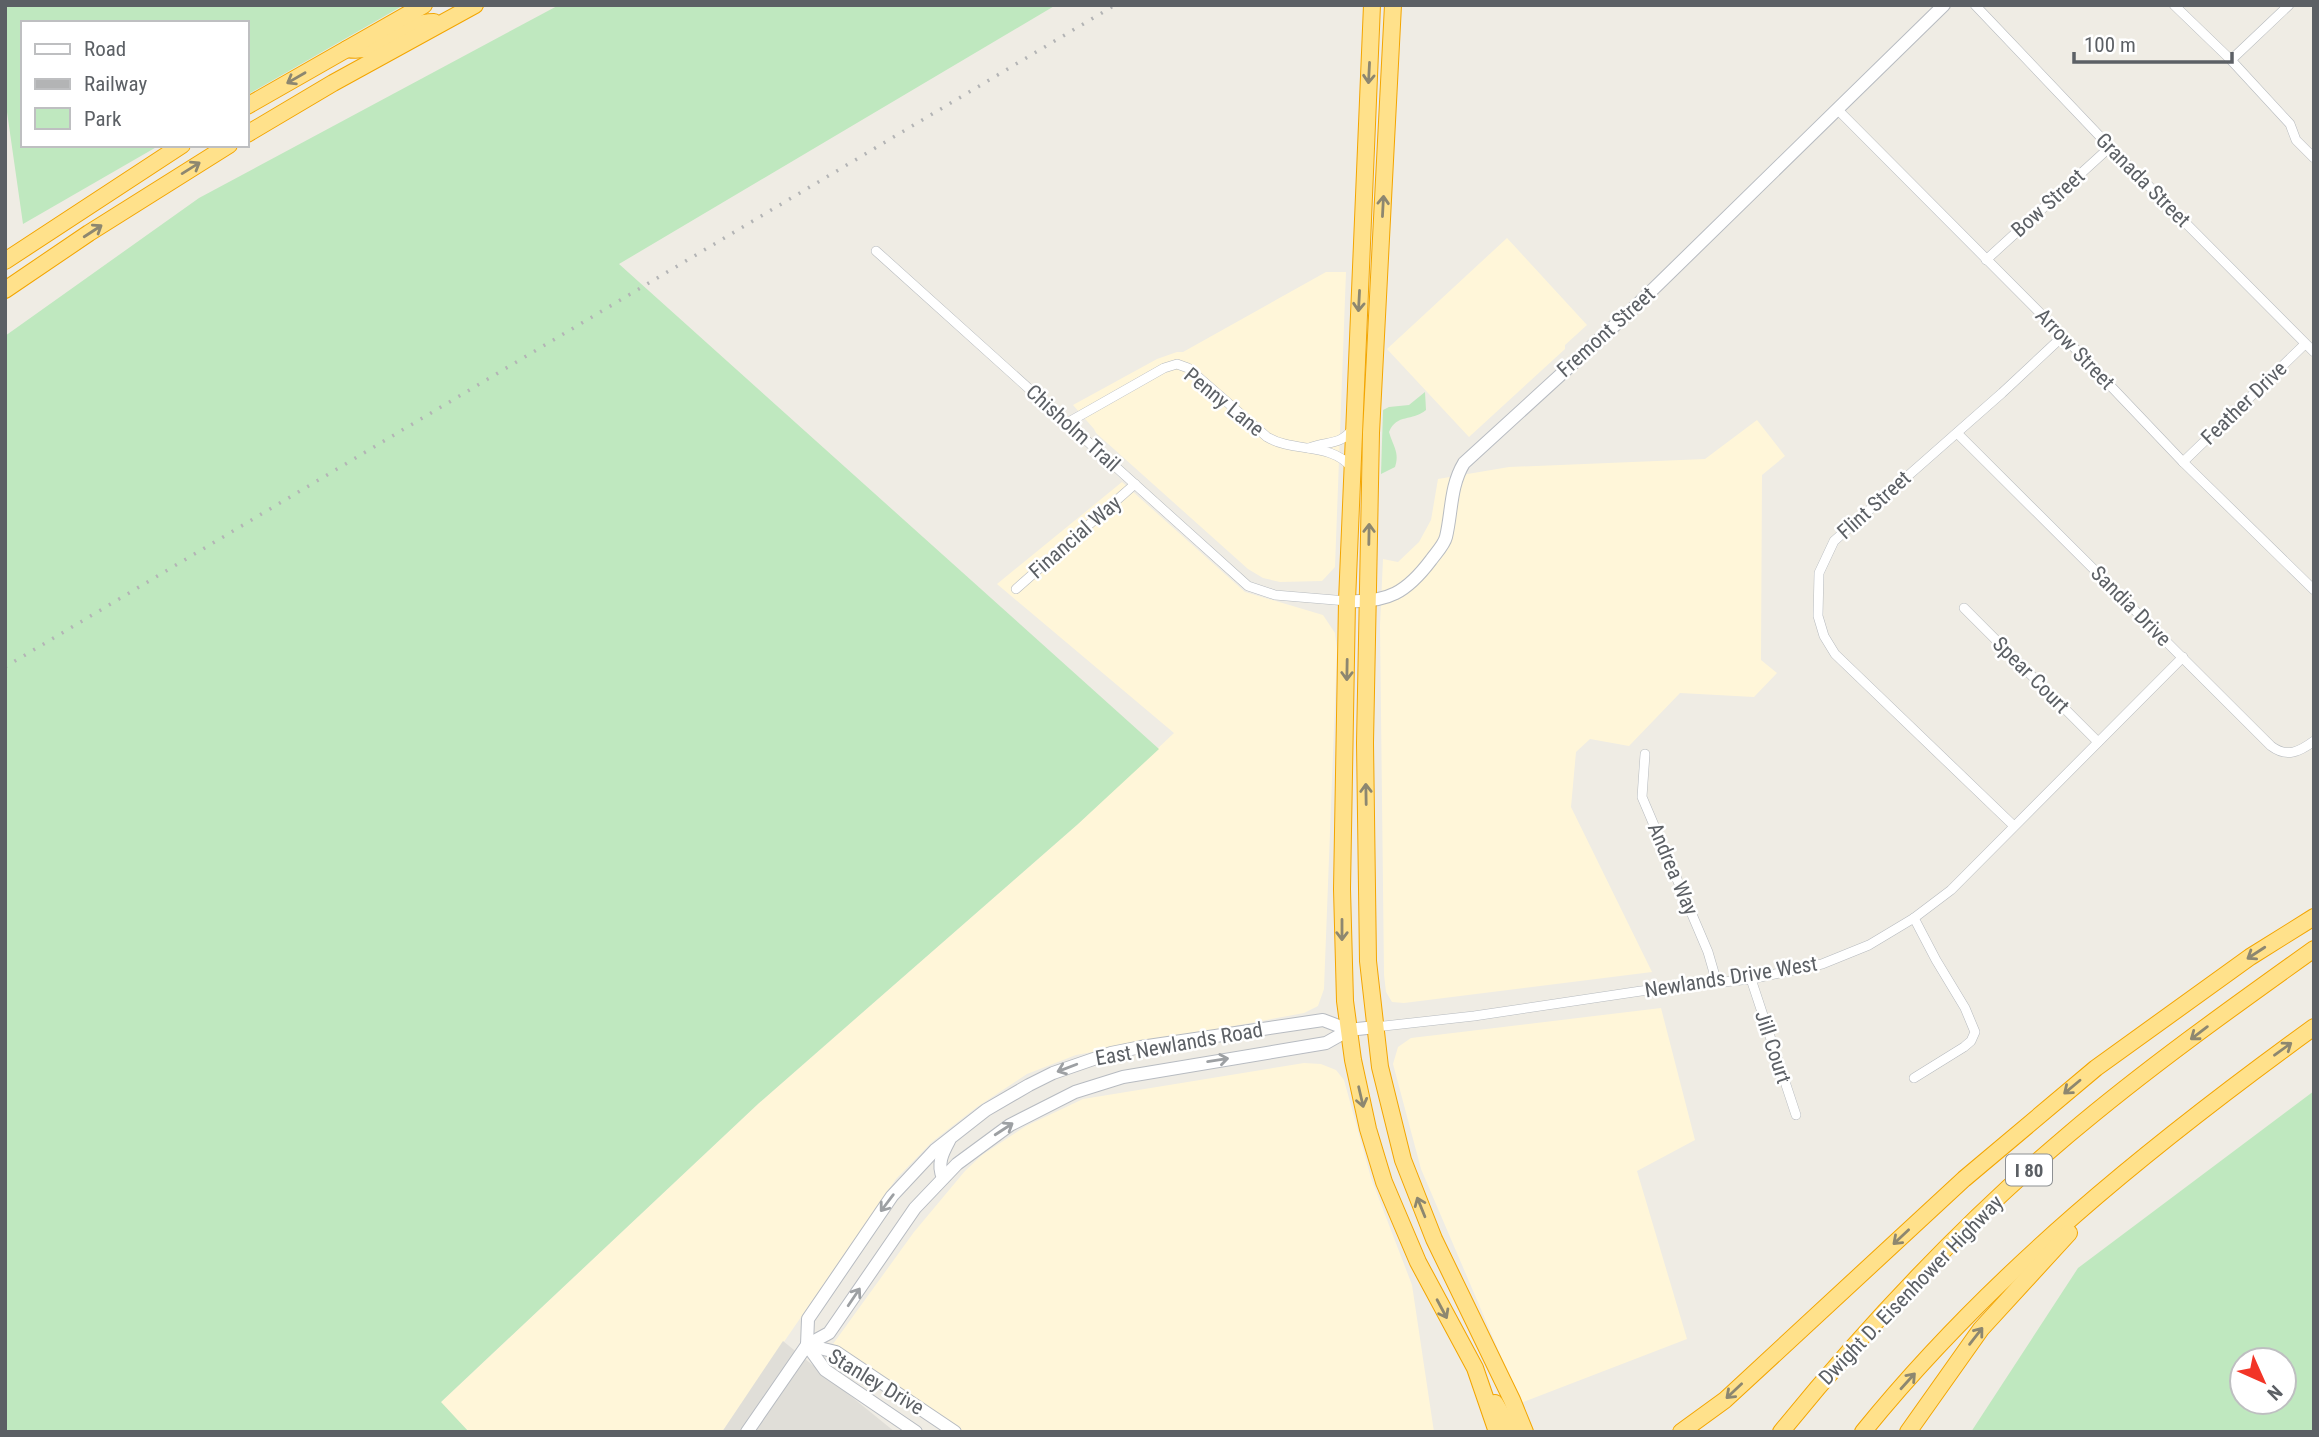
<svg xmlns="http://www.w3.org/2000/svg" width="2319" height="1437" font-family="'Roboto Condensed',sans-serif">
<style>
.commercial{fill:#fff6d9}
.industrial{fill:#e0ded8}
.green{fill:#bfe8bf;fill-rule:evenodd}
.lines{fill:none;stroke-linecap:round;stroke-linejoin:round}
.street-casing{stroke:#b6babe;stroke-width:10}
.secondary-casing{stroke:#b7bbc1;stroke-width:14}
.highway-casing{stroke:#f3a500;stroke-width:18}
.street{stroke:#fff;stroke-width:9}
.secondary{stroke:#fff;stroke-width:12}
.highway{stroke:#ffe18b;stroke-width:16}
.rail{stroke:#b3b4b5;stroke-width:3.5;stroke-dasharray:2 9;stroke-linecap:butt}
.oneway{stroke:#8d8770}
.oneway2{stroke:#9da0a3}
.labels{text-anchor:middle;stroke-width:5;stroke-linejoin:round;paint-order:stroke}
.shield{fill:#fff;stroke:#8d9093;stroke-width:2}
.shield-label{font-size:19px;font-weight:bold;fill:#5c6065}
.street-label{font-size:21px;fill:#5c6065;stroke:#fff}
</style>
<rect width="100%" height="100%" fill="#efece4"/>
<g class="commercial">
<polygon points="1507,238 1587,325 1565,345 1565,349 1469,437 1387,349"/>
<polygon points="1326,272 1346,272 1335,567 1322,581 1280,582 1263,578 1248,569 1096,433 1094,429 1073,405 1157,359 1177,352 1183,352"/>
<polygon points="1757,420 1785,456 1762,475 1761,660 1777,673 1754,697 1680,693 1629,746 1590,739 1576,752 1571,807 1652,972 1404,1003 1392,1002 1386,992 1384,975 1380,625 1383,559 1398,562 1419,542 1431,520 1438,479 1509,467 1705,459"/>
<polygon points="1122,482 1245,592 1323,615 1335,633 1337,649 1324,989 1318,1006 1304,1013 1076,1055 1027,1074 977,1107 932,1142 896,1179 722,1432 469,1432 440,1403 759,1103 1078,824 1174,733 997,584"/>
<polygon points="1661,1008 1695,1140 1637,1171 1687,1339 1521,1403 1421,1169 1393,1064 1398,1047 1411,1038"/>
<polygon points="1304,1063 1321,1064 1336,1070 1344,1080 1371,1178 1412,1285 1434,1432 958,1432 833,1344 914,1232 965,1171 982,1155 1026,1126 1083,1099"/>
</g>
<polygon class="industrial" points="783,1341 895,1432 722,1432"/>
<g class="green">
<polygon points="5,5 404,5 247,95 247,23 23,23 23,145 160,145 23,224 5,98"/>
<polygon points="559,5 1056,5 619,264 1159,749 1078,824 759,1103 441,1402 469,1432 5,1432 5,336 199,198"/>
<path d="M1425,392L1426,410C1412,422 1397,413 1389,432C1393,446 1400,453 1395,467L1381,474L1383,410L1389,407L1409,405Z"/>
<path d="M2314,1091V1432H1971L2078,1268ZM2284,1360V1402H2242V1360Z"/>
</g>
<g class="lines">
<g class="street-casing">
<g id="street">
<polyline points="1975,5 2110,147 2314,352"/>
<polyline points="2174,5 2231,60 2290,124 2296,140 2314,158"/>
<polyline points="2231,60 2289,5"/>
<polyline points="1837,109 2063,336 2183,462 2314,590"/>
<polyline points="876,251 1248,586 1275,595 1347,601"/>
<polyline points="1986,260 2110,147"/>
<path d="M1067,423L1164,368L1177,364L1188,368L1267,437C1294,453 1330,442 1351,467"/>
<path d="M1957,433L2271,746C2287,758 2299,752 2314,741"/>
<path d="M1309,448C1328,440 1338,447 1353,429"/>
<polyline points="2183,462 2305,344"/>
<polyline points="1016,589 1135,484"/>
<polyline points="1964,608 2098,742"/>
<polyline points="1645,754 1642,797 1708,952 1717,983"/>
<polyline points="2014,826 1835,654 1824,636 1818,616 1819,573 1834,541 2002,393 2063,336"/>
<polyline points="1914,918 1936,960 1965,1008 1975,1032 1971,1041 1964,1047 1914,1078"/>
<polyline points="1751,979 1796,1115"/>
<polyline points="1375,1027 1474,1016 1641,991 1751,979 1822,964 1869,945 1914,918 1951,890 2183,657"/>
</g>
</g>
<g class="secondary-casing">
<g id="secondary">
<path d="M1347,601C1388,603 1407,592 1431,560C1436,553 1444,545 1446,537C1452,512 1450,486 1464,463L1637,305L1944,5"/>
<path d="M943,1178C937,1164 942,1154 949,1141"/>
<polyline points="807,1345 808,1319 892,1196 935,1150 986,1110 1029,1085 1053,1073 1111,1053 1141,1047 1323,1020 1349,1030"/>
<polyline points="807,1345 836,1352 955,1432"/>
<polyline points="807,1345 825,1370 916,1432"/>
<polyline points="747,1432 807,1345 829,1333 915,1208 957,1164 1010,1125 1075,1092 1123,1077 1326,1043 1349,1030 1375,1027"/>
</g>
</g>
<g class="highway-casing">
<g id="highway">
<polyline points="1372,5 1347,601 1342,889 1345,1001 1353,1060 1368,1129 1384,1182 1418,1262 1475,1368 1497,1432"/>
<polyline points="1393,5 1371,433 1365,743 1368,961 1380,1067 1403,1160 1434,1239 1512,1400 1525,1432"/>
<path d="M347,49C383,55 400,22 434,22"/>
<polyline points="247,106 424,5"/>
<polyline points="247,134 333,83 475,5"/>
<polyline points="5,261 182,145"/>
<polyline points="5,290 89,233 229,145"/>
<polyline points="1495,1403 1512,1432"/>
<polyline points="1681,1432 1725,1400 1964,1179 2096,1068 2250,957 2314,917"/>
<path d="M1781,1432C1868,1325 1963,1224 2068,1135C2146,1069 2230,1009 2314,949"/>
<path d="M1863,1432C1991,1274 2150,1146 2314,1027"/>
<polyline points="1908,1432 1981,1329 2069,1233"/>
</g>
</g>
<use href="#street" class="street"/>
<use href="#secondary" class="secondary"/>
<use href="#highway" class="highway"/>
<polyline class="rail" points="5,667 1115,5"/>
</g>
<defs><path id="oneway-shaft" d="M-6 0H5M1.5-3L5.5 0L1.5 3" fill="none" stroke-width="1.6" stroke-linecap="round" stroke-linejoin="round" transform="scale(1.75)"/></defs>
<g class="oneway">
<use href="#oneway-shaft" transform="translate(1369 73) rotate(93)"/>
<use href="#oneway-shaft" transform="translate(296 78) rotate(150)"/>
<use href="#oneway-shaft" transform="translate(191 168) rotate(-32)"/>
<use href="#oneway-shaft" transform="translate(1383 206) rotate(-87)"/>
<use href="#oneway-shaft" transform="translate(93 231) rotate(-33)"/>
<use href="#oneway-shaft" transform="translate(1359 301) rotate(93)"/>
<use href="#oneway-shaft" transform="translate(1369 534) rotate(-89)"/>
<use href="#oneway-shaft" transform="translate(1347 670) rotate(91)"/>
<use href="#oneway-shaft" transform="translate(1366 794) rotate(-91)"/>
<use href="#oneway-shaft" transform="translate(1342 930) rotate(90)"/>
<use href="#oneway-shaft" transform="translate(2256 953) rotate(147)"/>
<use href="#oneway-shaft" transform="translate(2199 1033) rotate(143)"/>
<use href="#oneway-shaft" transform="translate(2283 1049) rotate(-36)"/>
<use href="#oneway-shaft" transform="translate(2072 1087) rotate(140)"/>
<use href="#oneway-shaft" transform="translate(1361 1097) rotate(77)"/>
<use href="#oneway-shaft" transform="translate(1421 1207) rotate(-112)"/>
<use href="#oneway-shaft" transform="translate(1901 1237) rotate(137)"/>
<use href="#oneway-shaft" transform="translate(1442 1309) rotate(62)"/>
<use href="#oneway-shaft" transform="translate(1976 1336) rotate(-52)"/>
<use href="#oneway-shaft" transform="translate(1908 1381) rotate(-48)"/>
<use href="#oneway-shaft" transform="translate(1734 1391) rotate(137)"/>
</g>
<g class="oneway2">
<use href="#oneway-shaft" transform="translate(1218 1060) rotate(-9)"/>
<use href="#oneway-shaft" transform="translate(1067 1068) rotate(159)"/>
<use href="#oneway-shaft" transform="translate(1004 1129) rotate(-33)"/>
<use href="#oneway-shaft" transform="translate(887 1203) rotate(127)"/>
<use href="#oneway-shaft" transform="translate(854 1297) rotate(-56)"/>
</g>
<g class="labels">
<rect class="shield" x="2006" y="1154.5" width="46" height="31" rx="5"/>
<g class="shield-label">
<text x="2029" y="1177">I 80</text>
</g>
<g class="street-label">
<text transform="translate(2143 180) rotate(45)" y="7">Granada Street</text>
<text transform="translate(2048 203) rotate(-42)" y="7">Bow Street</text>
<text transform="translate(1606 332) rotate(-42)" y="7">Fremont Street</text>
<text transform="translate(2075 349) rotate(46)" y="7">Arrow Street</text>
<text transform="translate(1224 402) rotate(39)" y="7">Penny Lane</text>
<text transform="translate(2244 403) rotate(-44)" y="7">Feather Drive</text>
<text transform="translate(1073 428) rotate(42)" y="7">Chisholm Trail</text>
<text transform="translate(1874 505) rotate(-42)" y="7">Flint Street</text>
<text transform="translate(1075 537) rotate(-41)" y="7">Financial Way</text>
<text transform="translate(2131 606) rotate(45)" y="7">Sandia Drive</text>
<text transform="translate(2031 675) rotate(45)" y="7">Spear Court</text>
<text transform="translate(1673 869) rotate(67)" y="7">Andrea Way</text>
<text transform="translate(1731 977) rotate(-9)" y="7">Newlands Drive West</text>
<text transform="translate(1179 1044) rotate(-10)" y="7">East Newlands Road</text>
<text transform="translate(1773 1047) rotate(72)" y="7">Jill Court</text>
<text transform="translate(1911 1290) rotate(-46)" y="7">Dwight D. Eisenhower Highway</text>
<text transform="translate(876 1382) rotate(31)" y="7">Stanley Drive</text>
</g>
</g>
<rect width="2319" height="1437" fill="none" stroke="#5c6065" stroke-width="14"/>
<rect x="21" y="21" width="228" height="126" fill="#ffffff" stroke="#bebfc1" stroke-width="2"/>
<rect x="35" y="44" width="35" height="10" fill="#ffffff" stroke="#bebfc1" stroke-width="2"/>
<text x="84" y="56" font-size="21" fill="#5c6065">Road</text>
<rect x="35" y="79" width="35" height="10" fill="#b3b4b5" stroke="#bebfc1" stroke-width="2"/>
<text x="84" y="91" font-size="21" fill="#5c6065">Railway</text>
<rect x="35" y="108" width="35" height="21" fill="#bfe8bf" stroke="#bebfc1" stroke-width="2"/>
<text x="84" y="126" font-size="21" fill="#5c6065">Park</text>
<g transform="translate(2263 1381) rotate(135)"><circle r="33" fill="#ffffff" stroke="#bebfc1" stroke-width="2"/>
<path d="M0-5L12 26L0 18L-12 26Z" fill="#f23527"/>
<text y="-10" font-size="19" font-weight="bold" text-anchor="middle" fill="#5c6065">N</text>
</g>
<path d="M2074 52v10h158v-10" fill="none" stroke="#5c6065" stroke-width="3.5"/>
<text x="2084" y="52" font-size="21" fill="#5c6065" stroke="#ffffff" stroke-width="5" paint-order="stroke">100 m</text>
</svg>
